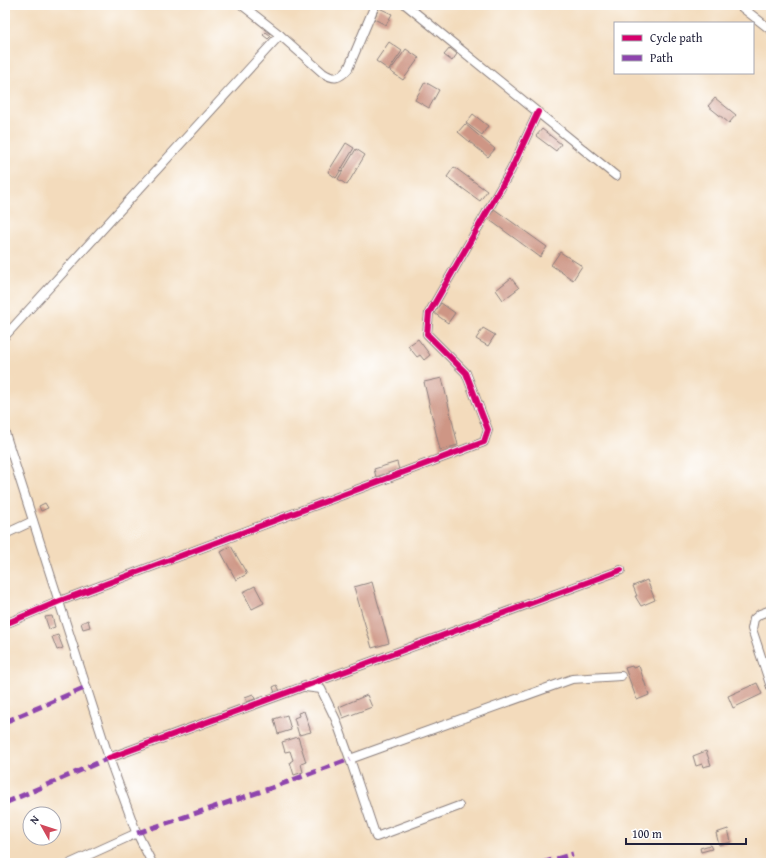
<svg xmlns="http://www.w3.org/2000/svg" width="776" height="868" font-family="'Gentium Book Plus',serif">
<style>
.building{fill:#ce9685}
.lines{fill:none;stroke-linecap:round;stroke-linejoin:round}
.minor-casing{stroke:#8a7e7c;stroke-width:10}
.minor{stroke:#fff;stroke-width:8}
.quiet{stroke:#8e44ad;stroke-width:5;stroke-dasharray:10 5;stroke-linecap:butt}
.cycleway-casing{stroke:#fff;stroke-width:8}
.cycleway{stroke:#d6006c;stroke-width:6}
</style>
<rect width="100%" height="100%" fill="#fff"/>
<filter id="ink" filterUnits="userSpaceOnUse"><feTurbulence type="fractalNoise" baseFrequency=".025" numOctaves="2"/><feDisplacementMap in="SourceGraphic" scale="8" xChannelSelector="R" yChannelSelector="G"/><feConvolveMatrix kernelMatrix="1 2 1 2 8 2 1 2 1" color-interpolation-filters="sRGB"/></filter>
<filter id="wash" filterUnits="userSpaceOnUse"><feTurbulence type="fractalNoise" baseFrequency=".012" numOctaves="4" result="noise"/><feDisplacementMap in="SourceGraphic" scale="16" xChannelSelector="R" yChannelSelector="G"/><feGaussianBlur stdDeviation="0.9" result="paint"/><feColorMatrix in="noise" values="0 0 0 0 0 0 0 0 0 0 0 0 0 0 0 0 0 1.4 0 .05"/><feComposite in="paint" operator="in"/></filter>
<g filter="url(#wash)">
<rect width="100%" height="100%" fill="#f3dbbc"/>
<g id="blocks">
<g class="building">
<polygon points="379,8 392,14 386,25 374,19"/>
<polygon points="266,32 271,36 268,39 263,35"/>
<polygon points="389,42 402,51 389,70 376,61"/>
<polygon points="450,48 457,54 452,61 444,55"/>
<polygon points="406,49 419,58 403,80 390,71"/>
<polygon points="425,82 439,90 429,108 415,100"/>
<polygon points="715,98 736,115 729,123 708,106"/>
<polygon points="473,114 488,126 482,135 466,123"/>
<polygon points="465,124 495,149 488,157 458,132"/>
<polygon points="542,129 561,144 556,151 536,136"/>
<polygon points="346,143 354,148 336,178 328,172"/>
<polygon points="356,149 365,155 347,185 338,179"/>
<polygon points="454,167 487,191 480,201 447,177"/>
<polygon points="494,209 547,247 540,257 487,218"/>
<polygon points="560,252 582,266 573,280 551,265"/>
<polygon points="511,278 519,288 503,300 496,290"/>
<polygon points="441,303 455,313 448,323 434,313"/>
<polygon points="483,328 495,335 488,346 476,339"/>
<polygon points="418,339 430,355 424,360 420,355 417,357 408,346"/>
<polygon points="442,378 458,445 440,450 424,382"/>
<polygon points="397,462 399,470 376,477 374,469"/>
<polygon points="45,503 48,508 41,511 39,506"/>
<polygon points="231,546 247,574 236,580 221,552"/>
<polygon points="647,580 655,600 641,606 635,596 637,596 633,586"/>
<polygon points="372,582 389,643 372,648 354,587"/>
<polygon points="255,586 264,603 252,609 243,592"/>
<polygon points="52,616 55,627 49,629 45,617"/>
<polygon points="88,620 90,627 83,629 81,623"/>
<polygon points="58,635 63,648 57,650 52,637"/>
<polygon points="632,666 633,668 639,666 649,695 637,700 625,668"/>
<polygon points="757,683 762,694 733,708 728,696"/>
<polygon points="277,685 280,691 275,693 273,687"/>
<polygon points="253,694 255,699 247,702 245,697"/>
<polygon points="367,695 372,707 343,718 339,707"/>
<polygon points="304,711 311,732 299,735 294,718 299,716 298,713"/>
<polygon points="287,715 291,730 278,734 274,719"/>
<polygon points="298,737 306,762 301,764 303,772 294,775 290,762 293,760 290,751 285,752 282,742"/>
<polygon points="706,751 711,765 703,767 702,764 696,766 693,756"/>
<polygon points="728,829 731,842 719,845 716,833"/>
<polygon points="710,845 712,849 701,852 700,848"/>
<polygon points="701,859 702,863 690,863"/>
</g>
</g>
</g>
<g filter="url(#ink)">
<use href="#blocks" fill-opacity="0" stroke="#8a7e7c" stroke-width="1"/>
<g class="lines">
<g class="minor-casing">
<g id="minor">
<path d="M242,5L280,35L323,73C334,80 339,79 348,69L375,5"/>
<polyline points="406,5 616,176"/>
<polyline points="739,5 771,30"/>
<polyline points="5,336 280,35"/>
<polyline points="5,433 109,758 135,829 152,863"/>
<polyline points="5,534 33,521"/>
<polyline points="771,610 760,614 754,619 752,629 771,687"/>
<polyline points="5,624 60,601 484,442 488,430 466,373 427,334 429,313 511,170 538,112"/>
<polyline points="305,687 321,689 336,720 350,759 572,679 621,676"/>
<polyline points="109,758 621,570"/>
<polyline points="350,759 376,837 459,806"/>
<polyline points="71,863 137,833"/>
</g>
</g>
<use href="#minor" class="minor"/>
<g class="quiet">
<polyline points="5,722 84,688"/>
<polyline points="5,803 109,758"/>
<polyline points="137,833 271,788 350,759"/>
<polyline points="542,863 573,854"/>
</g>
<g class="cycleway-casing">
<g id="cycleway">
<polyline points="5,624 60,601 484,442 488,430 466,373 427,334 429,313 511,170 538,112"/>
<polyline points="109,758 621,570"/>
</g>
</g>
<use href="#cycleway" class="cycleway"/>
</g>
</g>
<rect width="776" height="868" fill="none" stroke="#fff" stroke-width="20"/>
<rect x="614" y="22" width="140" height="52" fill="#ffffff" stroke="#a7a7b1"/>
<rect x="622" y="35" width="20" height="6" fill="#d6006c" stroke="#a7a7b1"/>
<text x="650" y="42" font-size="12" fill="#22223b">Cycle path</text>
<rect x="622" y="55" width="20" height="6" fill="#8e44ad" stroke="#a7a7b1"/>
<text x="650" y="62" font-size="12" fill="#22223b">Path</text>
<g transform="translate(42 826) rotate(309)"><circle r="19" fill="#ffffff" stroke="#a7a7b1"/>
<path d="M0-3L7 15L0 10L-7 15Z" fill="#d1495b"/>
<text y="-6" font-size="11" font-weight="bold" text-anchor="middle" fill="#22223b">N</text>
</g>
<path d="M626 838v6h120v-6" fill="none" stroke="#22223b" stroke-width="2"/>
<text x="632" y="838" font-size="12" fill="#22223b" stroke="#ffffff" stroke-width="3" paint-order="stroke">100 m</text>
</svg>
